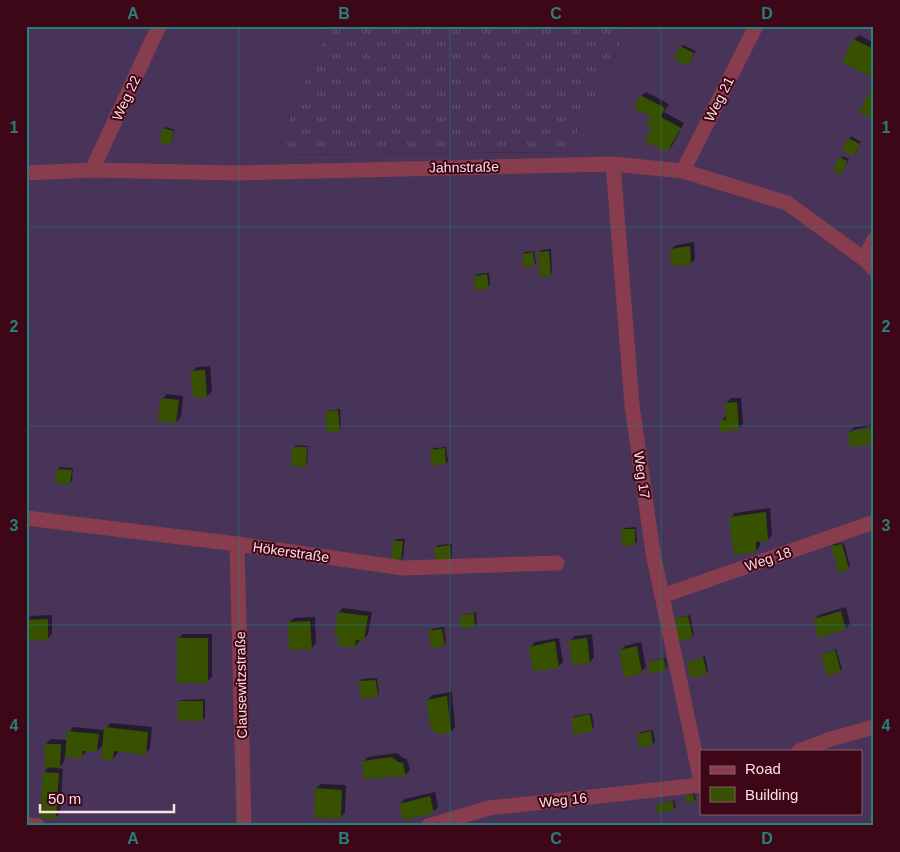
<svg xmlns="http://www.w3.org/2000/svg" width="900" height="852" font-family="Arial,sans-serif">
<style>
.grass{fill:url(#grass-tufts)}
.garden{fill:#473458;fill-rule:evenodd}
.shadow{fill:#0007}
.building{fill:#375100}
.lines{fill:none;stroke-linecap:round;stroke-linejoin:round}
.minor{stroke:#873d4e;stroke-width:15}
.grid{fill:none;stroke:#27807a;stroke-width:1;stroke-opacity:0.55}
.labels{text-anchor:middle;stroke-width:4;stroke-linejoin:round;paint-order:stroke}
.street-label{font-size:14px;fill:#fbdfe3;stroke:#3d0718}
.neatline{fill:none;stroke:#27807a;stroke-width:2}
.grid-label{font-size:16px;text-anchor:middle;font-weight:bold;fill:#27807a}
</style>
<defs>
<pattern id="grass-tufts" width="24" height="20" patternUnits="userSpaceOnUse" patternTransform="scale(1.25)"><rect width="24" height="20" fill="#473458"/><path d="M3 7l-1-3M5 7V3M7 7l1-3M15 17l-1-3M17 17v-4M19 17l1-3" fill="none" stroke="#625170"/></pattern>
</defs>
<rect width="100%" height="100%" fill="#4f0620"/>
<polygon class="grass" points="329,26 629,26 568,152 274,155"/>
<path class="garden" d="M26,26H329L275,155L568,152L629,26H874V826H26ZM701,751H861V813H701Z"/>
<g class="shadow">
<polygon points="859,35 874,43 874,72 870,75 854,40"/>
<polygon points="683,45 696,51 688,64 681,47"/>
<polygon points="646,92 669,104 664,112 684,123 672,146 667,151 653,128 652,117 641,96"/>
<polygon points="166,127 175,130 170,143 164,129"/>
<polygon points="851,136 861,142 856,153 843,149"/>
<polygon points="842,156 849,159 843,171 840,158"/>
<polygon points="694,242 695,259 690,264 671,249 676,245"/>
<polygon points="551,249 552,273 550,275 539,252 541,250"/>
<polygon points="534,251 536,263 534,265 523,254 525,252"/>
<polygon points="489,273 490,285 488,287 475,276 477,274"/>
<polygon points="210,366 212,391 207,396 192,372 197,367"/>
<polygon points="167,394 183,396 181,417 176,422 162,399"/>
<polygon points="731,398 741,398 743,424 738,429 721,421 726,416 726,403"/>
<polygon points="340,409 341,428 339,430 326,413 328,411"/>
<polygon points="874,424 874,426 853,430 853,432 874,429 874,443 850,432 854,427"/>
<polygon points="296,445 308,446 307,464 305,466 294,447"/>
<polygon points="446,447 448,461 446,463 432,450 434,448"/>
<polygon points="60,467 73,468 72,481 70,483 58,469"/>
<polygon points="770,508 772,535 768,540 760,541 760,546 756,551 730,518 735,513"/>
<polygon points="636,527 637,542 635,544 622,530 624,528"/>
<polygon points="396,539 405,539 403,558 401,560 394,542"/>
<polygon points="844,543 850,566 848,568 832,546 834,544"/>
<polygon points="452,544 452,558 450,560 436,547 438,545"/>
<polygon points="846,607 850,624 846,628 814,619 819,615"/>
<polygon points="343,608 372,612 368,635 363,639 360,639 359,642 354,647 340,634 339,612"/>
<polygon points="476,612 477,624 475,626 461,617 463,615"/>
<polygon points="52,615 52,634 47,639 27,621 31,616"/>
<polygon points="690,615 694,635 692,637 676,620 678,618"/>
<polygon points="315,617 316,643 312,648 289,623 294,618"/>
<polygon points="444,627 446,643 444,645 430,631 432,629"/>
<polygon points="183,634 212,634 212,677 207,682 178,639"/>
<polygon points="592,634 594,657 590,662 570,641 575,636"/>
<polygon points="559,638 563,662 558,667 531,647 535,642"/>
<polygon points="641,642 646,667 641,672 621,650 625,646"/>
<polygon points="836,649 842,669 840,671 822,655"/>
<polygon points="705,656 708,671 706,673 689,663"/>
<polygon points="666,658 667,667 665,669 650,663 652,661"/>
<polygon points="377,678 379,694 377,696 360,681 362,679"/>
<polygon points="452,692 455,727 451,732 428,700 432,695"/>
<polygon points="205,699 205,718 203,720 179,702 181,700"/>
<polygon points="592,713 594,728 592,730 573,718 575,716"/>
<polygon points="110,723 152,727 150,749 145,753 118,751 117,754 113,759 104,744 97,751 87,750 82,757 65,755 64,762 58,768 63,769 60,813 55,818 44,772 50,766 46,744 51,739 68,740 69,732 73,727 105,730"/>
<polygon points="653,730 655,742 653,744 638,734 640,732"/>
<polygon points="397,753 403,758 407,759 410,770 406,774 365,778 363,762 368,757"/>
<polygon points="321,784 346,785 345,813 340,818 316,788"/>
<polygon points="435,792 438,807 434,811 400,804 405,799"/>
<polygon points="694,792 696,799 694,801 687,795"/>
<polygon points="674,800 676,807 674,809 658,806"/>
</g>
<g class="building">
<polygon points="853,39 874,49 874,70 871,77 842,62"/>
<polygon points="680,46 694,53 688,66 674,59"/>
<polygon points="874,84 874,117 873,119 859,112"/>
<polygon points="640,95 665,108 661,117 681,128 667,152 645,141 652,128 646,125 651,117 634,108"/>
<polygon points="163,128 174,131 170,145 159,142"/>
<polygon points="848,138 860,144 854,156 842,150"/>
<polygon points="839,157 847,161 842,175 833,171"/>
<polygon points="690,246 691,265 671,266 670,249"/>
<polygon points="549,251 551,276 540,277 538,252"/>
<polygon points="533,252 535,266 524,268 522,254"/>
<polygon points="487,274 489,289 475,290 474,276"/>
<polygon points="205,370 207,397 193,398 191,371"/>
<polygon points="161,398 179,400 176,423 158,421"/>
<polygon points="737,402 739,430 720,432 720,420 726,420 725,403"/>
<polygon points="338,410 340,431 327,433 325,412"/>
<polygon points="873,428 874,444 850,447 848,432"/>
<polygon points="292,447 307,447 306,467 291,466"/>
<polygon points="445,448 446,464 432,466 430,450"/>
<polygon points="57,469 72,470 70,484 55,483"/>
<polygon points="766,512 768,541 756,542 756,552 734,555 729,517"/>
<polygon points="621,529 635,529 635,545 622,546"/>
<polygon points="393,541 403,541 401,561 391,560"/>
<polygon points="842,544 849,569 839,573 831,546"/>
<polygon points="450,545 451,561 435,562 435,547"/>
<polygon points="841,611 846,629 818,638 813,619"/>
<polygon points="338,612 368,616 364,641 356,640 355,648 337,645 339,636 334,635"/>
<polygon points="474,613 475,627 461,629 459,616"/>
<polygon points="688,616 693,638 679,641 674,619"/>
<polygon points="48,619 48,640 26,641 26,620"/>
<polygon points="310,621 312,649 289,650 288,622"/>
<polygon points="442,629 445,646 431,648 428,631"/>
<rect x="177" y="638" width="31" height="45"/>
<polygon points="587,638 590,663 572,665 569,640"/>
<polygon points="555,641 559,668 533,671 529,647"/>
<polygon points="637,646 642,673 624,678 619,650"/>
<polygon points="835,650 841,672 827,676 821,655"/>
<polygon points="703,657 707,674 691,678 687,663"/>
<polygon points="664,659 666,670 650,674 648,662"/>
<polygon points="376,680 378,697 361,699 359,681"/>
<polygon points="447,696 451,733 436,734 430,726 426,700"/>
<rect x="178" y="701" width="25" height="20"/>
<polygon points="590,714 593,731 574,735 571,718"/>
<polygon points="104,727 148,732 146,755 114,751 113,760 101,759"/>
<polygon points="67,731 99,734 97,752 83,751 82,758 65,757"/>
<polygon points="651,731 653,745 639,748 637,734"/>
<polygon points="45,744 61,744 60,768 44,767"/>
<polygon points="392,757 398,762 403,763 406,776 364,779 362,761"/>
<polygon points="43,772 59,773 56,819 40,818"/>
<polygon points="315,788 342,790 341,819 314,817"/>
<polygon points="693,794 695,802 687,803 685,795"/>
<polygon points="430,796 434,813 403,820 399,804"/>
<polygon points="673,801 674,810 658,813 656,805"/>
</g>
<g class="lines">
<g class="minor">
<polyline points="613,164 632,405 653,553 701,782"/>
<polyline points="92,170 159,26"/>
<polyline points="683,171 756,26"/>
<polyline points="26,173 92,170 237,173 613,164 683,171 787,203 864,259 874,269"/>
<polyline points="864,259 874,240"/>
<polyline points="26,518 237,544 403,568 557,563"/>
<polyline points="237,544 244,826"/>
<polyline points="662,596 874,522"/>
<polyline points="799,751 831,739 874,727"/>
<polyline points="26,825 38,826"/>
<polyline points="428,826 489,808 701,785"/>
</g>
</g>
<path class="grid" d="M239,26V826M450,26V826M661,26V826M26,227H874M26,426H874M26,625H874"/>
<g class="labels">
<g class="street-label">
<text transform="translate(126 98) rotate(-65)" y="5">Weg 22</text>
<text transform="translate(719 99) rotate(-63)" y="5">Weg 21</text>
<text transform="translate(464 167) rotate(-1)" y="5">Jahnstraße</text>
<text transform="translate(642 475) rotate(82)" y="5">Weg 17</text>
<text transform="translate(291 552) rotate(8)" y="5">Hökerstraße</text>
<text transform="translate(768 559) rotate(-19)" y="5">Weg 18</text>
<text transform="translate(241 685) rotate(-91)" y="5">Clausewitzstraße</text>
<text transform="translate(563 800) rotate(-6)" y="5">Weg 16</text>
</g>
</g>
<rect width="900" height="852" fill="none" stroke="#3d0718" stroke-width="55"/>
<rect x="700" y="750" width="162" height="65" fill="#3d0718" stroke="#895d69"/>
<rect x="710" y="766" width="25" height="8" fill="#873d4e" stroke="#895d69"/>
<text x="745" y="774" font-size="15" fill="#fbdfe3">Road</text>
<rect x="710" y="787" width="25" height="15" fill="#375100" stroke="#895d69"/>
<text x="745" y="800" font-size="15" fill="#fbdfe3">Building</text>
<path d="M40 804v8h134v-8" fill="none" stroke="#fbdfe3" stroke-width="2.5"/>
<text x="48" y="804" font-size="15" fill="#fbdfe3" stroke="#3d0718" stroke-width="4" paint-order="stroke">50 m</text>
<rect x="28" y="28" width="844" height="796" class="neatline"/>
<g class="grid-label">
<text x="133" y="19">A</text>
<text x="344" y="19">B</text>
<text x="556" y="19">C</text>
<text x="767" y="19">D</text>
<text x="14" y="133">1</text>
<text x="886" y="133">1</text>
<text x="14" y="332">2</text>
<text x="886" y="332">2</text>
<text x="14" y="531">3</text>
<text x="886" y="531">3</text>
<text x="14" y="731">4</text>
<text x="886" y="731">4</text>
<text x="133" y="844">A</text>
<text x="344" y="844">B</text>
<text x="556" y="844">C</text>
<text x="767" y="844">D</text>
</g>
</svg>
